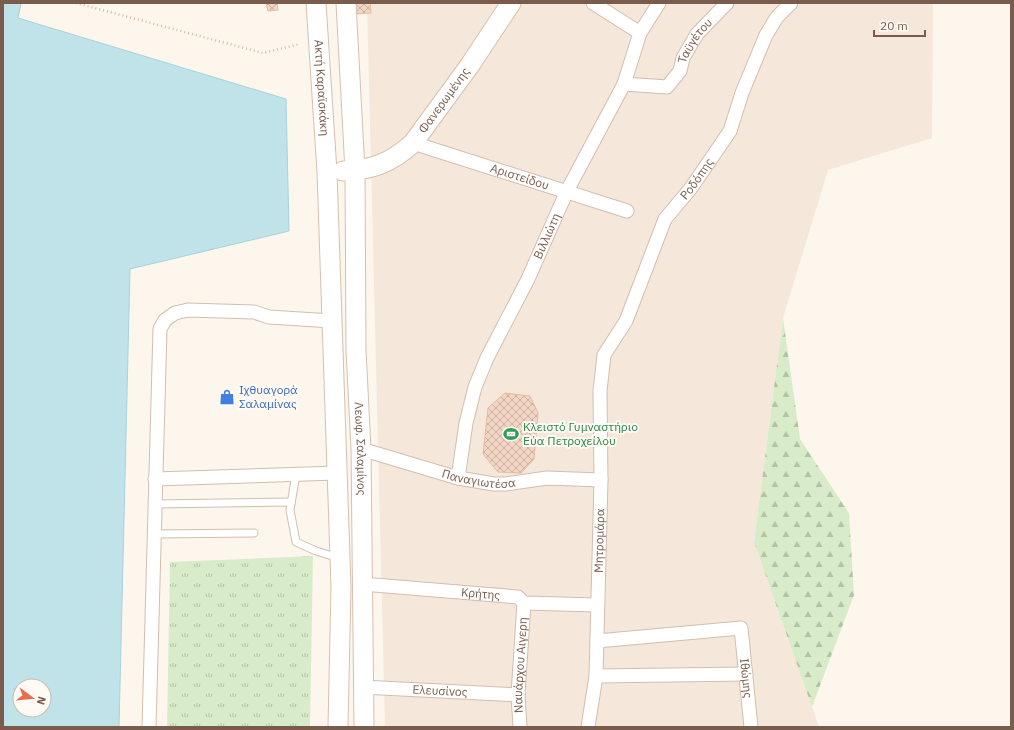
<svg xmlns="http://www.w3.org/2000/svg" width="1014" height="730" font-family="'IBM Plex Sans',sans-serif">
<style>
.residential{fill:#f5e8da}
.grass{fill:url(#grass-tufts)}
.forest{fill:url(#forest-firs)}
.water{fill:#bfe3e8;stroke:#a5d3da;fill-rule:evenodd}
.building{fill:url(#building-cross-hatch);stroke:#e6bba3}
.lines{fill:none;stroke-linecap:round;stroke-linejoin:round}
.service-casing{stroke:#d1beb0;stroke-width:9}
.minor-casing{stroke:#d1beb0;stroke-width:15}
.secondary-casing{stroke:#d6c0b0;stroke-width:21}
.path{stroke:#d9b8a5;stroke-width:2.5;stroke-dasharray:1 3;stroke-linecap:butt}
.service{stroke:#fff;stroke-width:7}
.minor{stroke:#fff;stroke-width:13}
.secondary{stroke:#fff;stroke-width:19}
.labels{text-anchor:middle;stroke-width:4;stroke-linejoin:round;paint-order:stroke}
.street-label{font-size:12px;fill:#7a5c4d;stroke:#fffaf3}
.shop-label{font-size:12px;fill:#366cbe;stroke:#fffaf3;text-anchor:start}
.leisure-label{font-size:12px;fill:#27864d;stroke:#fffaf3;text-anchor:start}
</style>
<defs>
<pattern id="grass-tufts" width="24" height="20" patternUnits="userSpaceOnUse"><rect width="24" height="20" fill="#d8ecc9"/><path d="M3 7l-1-3M5 7V3M7 7l1-3M15 17l-1-3M17 17v-4M19 17l1-3" fill="none" stroke="#b4c2a5"/></pattern>
<pattern id="forest-firs" width="22" height="20" patternUnits="userSpaceOnUse"><rect width="22" height="20" fill="#d8ecc9"/><path d="M5 1l3.5 6h-7zM16 11l3.5 6h-7z" fill="#b4c2a5"/></pattern>
<pattern id="building-cross-hatch" width="8" height="8" patternUnits="userSpaceOnUse"><rect width="8" height="8" fill="#f3d5c3"/><path d="M0 0l8 8M0 8l8-8" fill="none" stroke="#cab0a1"/></pattern>
</defs>
<rect width="100%" height="100%" fill="#fdf6ec"/>
<polygon class="residential" points="367,3 933,3 932,138 828,170 783,318 754,542 819,727 385,727"/>
<polygon class="grass" points="313,556 310,727 167,727 170,562"/>
<polygon class="forest" points="783,318 800,439 849,513 854,595 812,707 754,542"/>
<path class="water" d="M3,3H21L18,18L286,99L289,231L130,269L119,727H3ZM20,686H44V710H20Z"/>
<g class="building">
<polygon points="266,3 277,3 278,10 268,11"/>
<polygon points="354,3 370,3 371,13 355,14"/>
<polygon points="505,393 530,396 538,413 534,459 521,473 498,472 483,454 488,408"/>
</g>
<g class="lines">
<g class="service-casing">
<g id="service">
<polyline points="296,474 290,510 296,542 316,551 339,558"/>
<polyline points="154,504 291,502"/>
<polyline points="154,534 254,533"/>
</g>
</g>
<g class="minor-casing">
<g id="minor">
<polyline points="593,3 640,33"/>
<path id="s1" d="M624,84L667,87L680,71L683,58L697,34L727,3"/>
<path id="s2" d="M413,143L627,211"/>
<path id="s3" d="M361,449L458,478L494,484H505L547,478L601,480"/>
<path id="s4" d="M458,478L466,423L475,387L487,358L528,279L567,191L624,84L640,33L659,3"/>
<polyline points="155,479 336,473"/>
<path id="s5" d="M362,584L518,597L524,603L597,605"/>
<path id="s6" d="M597,641L741,628L751,727"/>
<polyline points="596,676 746,674"/>
<path id="s7" d="M362,687L518,695"/>
<polyline points="149,727 160,329 165,320 175,313 188,310 254,312 269,317 332,321"/>
<path id="s8" d="M520,727L518,695L524,603"/>
<path id="s9" d="M588,727L596,676L601,480L600,391L604,355L626,321L665,219L691,188L730,131L742,93L766,35L777,17L791,3"/>
</g>
</g>
<g class="secondary-casing">
<g id="secondary">
<path id="s10" d="M316,3L327,172L341,587L338,727"/>
<path id="s11" d="M346,3L355,171L356,350L361,449L364,727"/>
<path id="s12" d="M343,171C372,170 391,163 413,143L470,65L511,3"/>
</g>
</g>
<polyline class="path" points="76,3 263,53 300,44"/>
<use href="#service" class="service"/>
<use href="#minor" class="minor"/>
<use href="#secondary" class="secondary"/>
</g>
<defs>
<g id="shop-bare" transform="scale(1.2)"><path d="M-5-2.5h2.3a2.7 3.5 0 0 1 5.4 0H5L5.5 6h-11ZM-1.5-2.5h3a1.5 2.3 0 0 0-3 0Z" fill="#3f7fe0" stroke="#fffaf3" stroke-width="2.5" paint-order="stroke"/></g>
<g id="stadium-bare" transform="scale(1.2)"><path d="M0-5a6.5 5 0 1 0 0 10a6.5 5 0 1 0 0-10ZM-3.5-1.8h7v3.6h-7Z" fill="#2e9e5b" stroke="#fffaf3" stroke-width="2.5" paint-order="stroke"/></g>
</defs>
<g fill-rule="evenodd">
<use href="#shop-bare" x="227" y="397"/>
<use href="#stadium-bare" x="511" y="434"/>
</g>
<g class="labels">
<g class="street-label">
<text dy="4" stroke="none"><textPath href="#s1" startOffset="98">Ταϋγέτου</textPath></text>
<text dy="4" stroke="none"><textPath href="#s10" startOffset="85">Ακτή Καραϊσκάκη</textPath></text>
<text dy="4" stroke="none"><textPath href="#s12" startOffset="130">Φανερωμένης</textPath></text>
<text dy="4" stroke="none"><textPath href="#s2" startOffset="112">Αριστείδου</textPath></text>
<text dy="4" stroke="none"><textPath href="#s9" startOffset="574">Ροδόπης</textPath></text>
<text dy="4" stroke="none"><textPath href="#s4" startOffset="260">Βιλλιώτη</textPath></text>
<text dy="4" stroke="none"><textPath href="#s11" startOffset="446">Λεωφ. Σαλαμίνος</textPath></text>
<text dy="4" stroke="none"><textPath href="#s3" startOffset="122">Παναγιωτέσα</textPath></text>
<text dy="4" stroke="none"><textPath href="#s9" startOffset="187">Μητρομάρα</textPath></text>
<text dy="4" stroke="none"><textPath href="#s5" startOffset="119">Κρήτης</textPath></text>
<text dy="4" stroke="none"><textPath href="#s8" startOffset="62">Ναυάρχου Αιγερη</textPath></text>
<text dy="4" stroke="none"><textPath href="#s6" startOffset="195">Ιθώμης</textPath></text>
<text dy="4" stroke="none"><textPath href="#s7" startOffset="78">Ελευσίνος</textPath></text>
</g>
<g class="shop-label">
<text x="239" y="394">Ιχθυαγορά<tspan x="239" dy="14">Σαλαμίνας</tspan></text>
</g>
<g class="leisure-label">
<text x="523" y="431">Κλειστό Γυμναστήριο<tspan x="523" dy="14">Εύα Πετροχείλου</tspan></text>
</g>
</g>
<rect width="1014" height="730" fill="none" stroke="#7a5c4d" stroke-width="8"/>
<g transform="translate(32 698) rotate(106)"><circle r="19" fill="#fffaf3" stroke="#cabbb1"/>
<path d="M0-3L7 15L0 10L-7 15Z" fill="#e76f51"/>
<text y="-6" font-size="11" font-weight="bold" text-anchor="middle" fill="#7a5c4d">N</text>
</g>
<path d="M874 30v6h51v-6" fill="none" stroke="#7a5c4d" stroke-width="2"/>
<text x="880" y="30" font-size="12" fill="#7a5c4d" stroke="#fffaf3" stroke-width="3" paint-order="stroke">20 m</text>
</svg>
